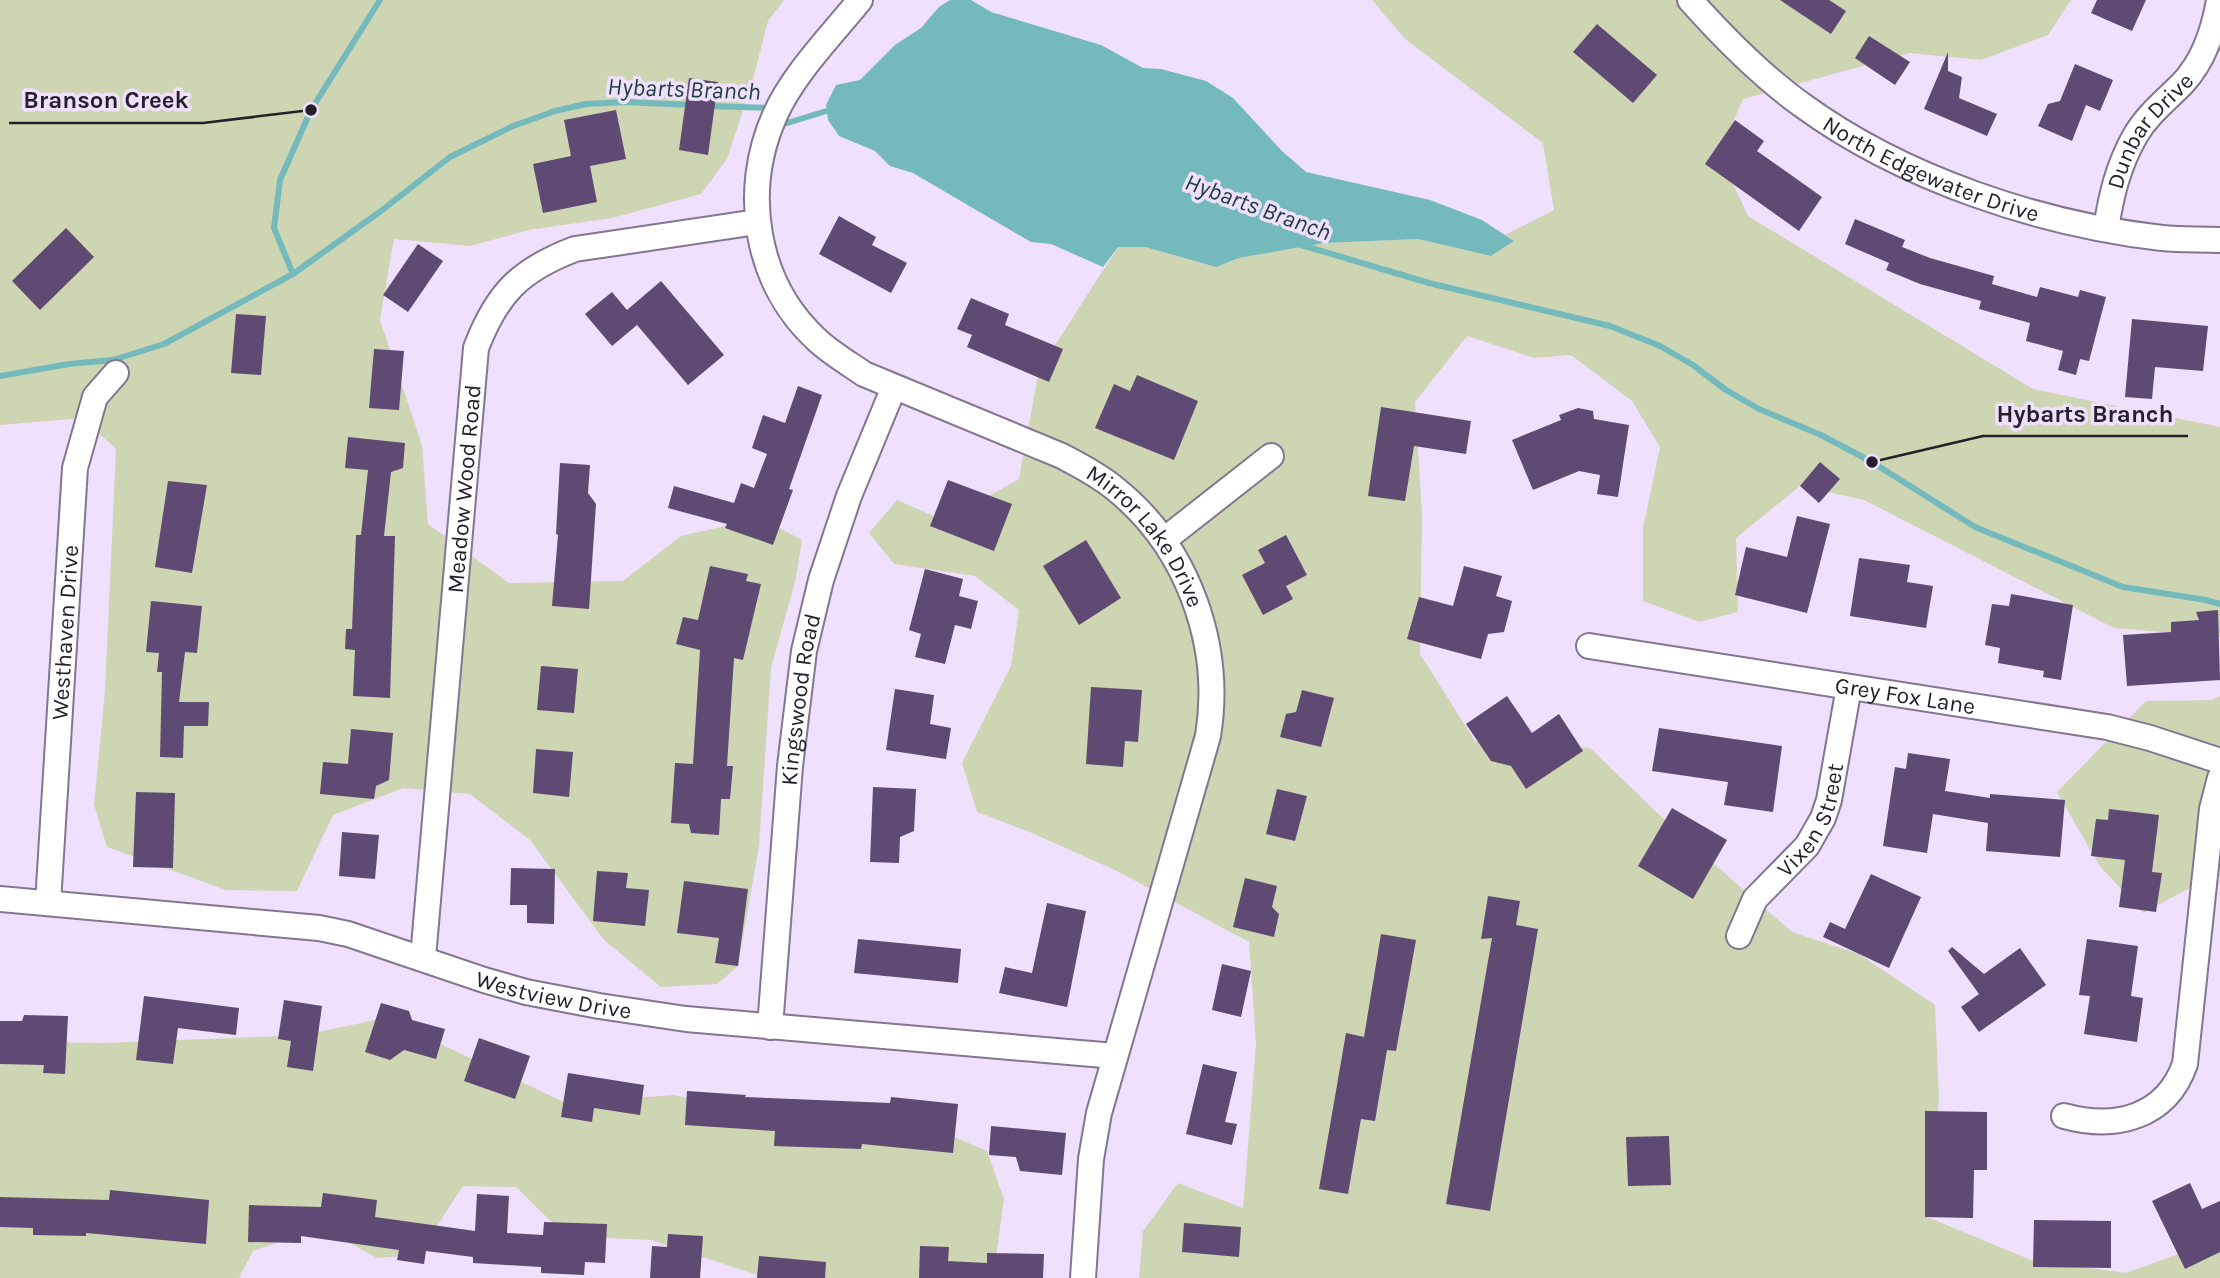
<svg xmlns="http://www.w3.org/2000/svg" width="2220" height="1278" font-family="Karla,sans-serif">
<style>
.green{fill:#ced5b3}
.water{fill:#74b9bc}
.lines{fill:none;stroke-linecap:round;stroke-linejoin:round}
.stream{stroke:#74b9bc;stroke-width:6}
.building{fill:#5e4a72}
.minor-casing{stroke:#827690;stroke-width:28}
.minor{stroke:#fff;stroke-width:24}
.labels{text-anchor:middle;stroke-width:7;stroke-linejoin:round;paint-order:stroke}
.street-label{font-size:23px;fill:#241f2a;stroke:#efe0fe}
.water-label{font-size:24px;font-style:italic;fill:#1c3e3f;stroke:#efe0fe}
.leader{fill:none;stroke:#241f2a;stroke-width:2.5}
.callout-dot{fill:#241f2a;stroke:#efe0fe;stroke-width:2.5}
.callout-label{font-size:24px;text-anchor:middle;font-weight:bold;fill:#241f2a;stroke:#efe0fe;stroke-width:7;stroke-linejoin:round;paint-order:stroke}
</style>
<rect width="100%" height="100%" fill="#efe0fe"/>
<g class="green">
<polygon points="0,0 784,0 768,21 752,83 727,159 701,194 612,218 529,230 470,246 394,239 380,320 422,445 428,524 509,583 623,581 681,536 761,518 802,540 796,578 771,668 759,846 738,966 717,984 661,987 604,940 530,840 470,794 403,788 333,815 297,891 226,890 107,847 94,805 105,691 116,449 82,418 0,425"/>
<polygon points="1372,0 2071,0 2048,35 1981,60 1910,53 1743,99 1719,154 1748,216 2033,389 2220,427 2220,637 2114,628 1864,500 1800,486 1736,538 1738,612 1699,622 1643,601 1643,528 1660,447 1632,401 1571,355 1534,358 1467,336 1415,402 1422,514 1420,654 1475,741 1590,748 1673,828 1792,932 1859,954 1935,1005 1939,1099 1927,1217 2031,1260 2126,1273 2220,1239 2220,1278 1139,1278 1143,1231 1178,1183 1243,1208 1256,1045 1249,942 1117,871 1032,833 977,812 962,763 1011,666 1019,610 975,576 894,564 869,533 897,500 945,521 1019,479 1039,370 1118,247 1145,247 1216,267 1239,258 1324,243 1418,239 1491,256 1514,241 1505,235 1554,210 1543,143 1405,39"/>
<polygon points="2220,696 2220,872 2143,913 2099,865 2057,792 2146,701 2212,700"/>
<polygon points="385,1018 566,1103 674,1095 813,1127 917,1121 987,1151 1004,1199 993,1278 766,1278 651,1240 566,1236 516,1187 463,1186 418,1255 377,1258 321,1227 253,1251 239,1278 0,1278 0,1041 103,1043 304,1035"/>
</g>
<polygon class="water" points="950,0 971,0 991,12 1101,45 1143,68 1161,69 1206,81 1233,98 1282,151 1306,172 1430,200 1482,220 1514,241 1491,256 1418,239 1324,243 1239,258 1216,267 1145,247 1118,247 1103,267 1051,244 1031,242 913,173 890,166 875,151 839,136 828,120 826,105 836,85 860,80 895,45 921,28 939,7"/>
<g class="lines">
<g class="stream">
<polyline points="707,106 769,108 771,111"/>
<polyline points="781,121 784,124 833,109"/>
<polyline points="1298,244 1429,283 1610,326 1660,346 1693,365 1726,390 1759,409 1821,435 1872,462 1975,527 2123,587 2206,600 2220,604"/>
<polyline points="293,274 274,228 280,180 311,110 380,0"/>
<polyline points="0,376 69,364 113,360 164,344 293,274 381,211 450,157 513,126 555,111 586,104 624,102 692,105"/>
</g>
</g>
<g class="building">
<polygon points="1780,0 1829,0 1846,11 1831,34"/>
<polygon points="2097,0 2146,0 2132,31 2091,13"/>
<polygon points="1597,24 1657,75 1633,103 1573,52"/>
<polygon points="1869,36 1910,62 1895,85 1855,58"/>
<polygon points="1948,52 1948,71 1962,77 1959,98 1997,114 1987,136 1924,109"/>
<polygon points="2075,64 2113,80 2100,111 2086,105 2072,141 2038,126 2048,104 2060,101"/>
<polygon points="689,78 718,82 708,155 679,150"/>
<polygon points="616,110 626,159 590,166 597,202 543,213 533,164 571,156 564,120"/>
<polygon points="1735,120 1764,141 1757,151 1822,197 1799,231 1705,164"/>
<polygon points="839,216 876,237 872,245 907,263 891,293 819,254"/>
<polygon points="1855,219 1905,240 1902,247 1930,258 1994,276 1992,284 2037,297 2040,287 2078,297 2080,290 2106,297 2089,361 2080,359 2076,375 2058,370 2063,351 2026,341 2030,323 1979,309 1981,301 1920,284 1886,270 1889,263 1845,244"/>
<polygon points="66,228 94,257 40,310 12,281"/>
<polygon points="418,244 443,261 408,312 383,295"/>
<polygon points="661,281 724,355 688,385 637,325 612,346 585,314 612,292 627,310"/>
<polygon points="971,298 1009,314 1005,325 1063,349 1049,382 967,347 972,335 957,329"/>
<polygon points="236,314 266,316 261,375 231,373"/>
<polygon points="2132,319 2208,326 2203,371 2155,367 2152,399 2125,397"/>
<polygon points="374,349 404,351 399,410 369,408"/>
<polygon points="1137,375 1198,401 1174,460 1095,428 1114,384 1130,391"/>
<polygon points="798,386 822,395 789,489 793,490 773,545 725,528 727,524 668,508 674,486 734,503 741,483 754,488 767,454 752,448 763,415 785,423"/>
<polygon points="1381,407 1471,421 1466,454 1414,446 1405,501 1368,496"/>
<polygon points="1578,408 1593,411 1594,419 1629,425 1618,497 1597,494 1600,475 1579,471 1533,490 1512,440 1561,420 1559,415"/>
<polygon points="348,437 405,443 403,468 391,472 384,536 395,536 390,698 353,696 355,650 345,649 346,629 352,629 356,535 361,535 368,470 345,468"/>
<polygon points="1820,462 1840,479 1819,503 1800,486"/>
<polygon points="560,463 590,465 588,493 596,504 589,609 552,606 558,535 556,534"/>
<polygon points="948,480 1012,504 994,551 930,526"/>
<polygon points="168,481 207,485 192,573 155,567"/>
<polygon points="1797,516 1830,524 1807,613 1735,595 1746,547 1787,557"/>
<polygon points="1286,535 1307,575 1286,586 1293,599 1263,615 1242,575 1265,563 1258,550"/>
<polygon points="1086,540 1121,598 1079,625 1043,566"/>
<polygon points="1859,558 1910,565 1907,582 1933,586 1926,628 1850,616"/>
<polygon points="710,566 748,574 746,581 761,584 743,660 734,658 727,766 733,766 730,799 721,799 719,835 691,833 689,824 671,823 675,763 693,764 700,650 676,644 683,617 698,620"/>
<polygon points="1464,566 1502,576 1496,596 1512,601 1504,632 1488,634 1481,659 1407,639 1419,597 1453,606"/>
<polygon points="925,569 963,579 959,596 978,601 971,629 955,625 945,664 915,657 921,634 909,630"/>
<polygon points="2011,594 2073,605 2061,680 2043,677 2044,671 1998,663 2000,648 1985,645 1992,604 2009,606"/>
<polygon points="151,601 202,606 197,653 185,652 179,702 209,702 208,726 184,726 183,758 160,757 162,672 157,672 159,653 146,652"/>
<polygon points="2218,610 2220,680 2127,686 2123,635 2171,632 2171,622 2199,620 2196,612"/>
<polygon points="541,666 578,669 574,713 537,710"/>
<polygon points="1091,687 1142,690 1138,742 1125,741 1123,767 1086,764"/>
<polygon points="895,689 934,695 930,724 951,728 946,759 886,750"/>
<polygon points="1302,690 1334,698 1321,747 1280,737 1286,714 1296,712"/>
<polygon points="1507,696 1532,733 1559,714 1583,751 1526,789 1511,766 1491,761 1466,724"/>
<polygon points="1659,728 1782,746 1773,812 1724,805 1728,782 1652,771"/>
<polygon points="351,729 393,733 389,780 376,786 374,799 320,794 323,762 348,764"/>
<polygon points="536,749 573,752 569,797 533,793"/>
<polygon points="1908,753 1950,759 1945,791 1990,798 1990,794 2065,800 2060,857 1986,851 1988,823 1933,814 1927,853 1883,846 1895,767 1906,769"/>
<polygon points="873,787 916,789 914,831 900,837 899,863 870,862"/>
<polygon points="1277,789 1307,796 1295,841 1266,834"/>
<polygon points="136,792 175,793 173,868 133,867"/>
<polygon points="1672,808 1727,840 1693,899 1638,866"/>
<polygon points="2109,809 2159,815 2152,872 2162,873 2156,912 2119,907 2125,860 2091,856 2096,819 2108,820"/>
<polygon points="342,832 379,835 375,879 339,876"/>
<polygon points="511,868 555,869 554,924 527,923 527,905 510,905"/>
<polygon points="597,871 628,873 626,888 649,890 645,926 593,921"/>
<polygon points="1871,874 1921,897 1889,968 1823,937 1830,922 1845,929"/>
<polygon points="1245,878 1277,886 1272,907 1279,914 1274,937 1233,927"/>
<polygon points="684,881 748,889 738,966 715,963 719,938 677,933"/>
<polygon points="1488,896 1520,901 1516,925 1538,929 1490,1211 1446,1204 1492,938 1481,939"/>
<polygon points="1047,903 1086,911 1067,1007 999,993 1005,967 1032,973"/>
<polygon points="1381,934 1416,940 1396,1051 1387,1050 1375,1121 1361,1119 1348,1194 1319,1189 1346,1033 1364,1037"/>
<polygon points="858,939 961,949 958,983 854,973"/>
<polygon points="2087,939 2138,946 2131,996 2143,998 2137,1042 2084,1034 2090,996 2079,995"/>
<polygon points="1952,947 1984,974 2020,948 2046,985 1979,1032 1961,1007 1979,994 1948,951"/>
<polygon points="1222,964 1251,971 1241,1017 1212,1010"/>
<polygon points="144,996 239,1008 236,1035 178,1028 173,1064 136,1060"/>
<polygon points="284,1000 322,1006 313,1071 287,1067 291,1041 278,1039"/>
<polygon points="381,1003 409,1011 412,1020 445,1029 436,1059 404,1050 390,1060 365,1052"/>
<polygon points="24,1015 68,1016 65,1074 43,1073 44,1065 0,1064 0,1021 22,1021"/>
<polygon points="479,1038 530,1056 515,1099 464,1081"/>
<polygon points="1203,1064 1237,1072 1225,1122 1237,1124 1232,1145 1186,1134"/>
<polygon points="568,1073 644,1085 640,1115 594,1108 592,1122 561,1117"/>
<polygon points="687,1091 746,1095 745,1097 890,1103 891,1097 958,1104 953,1153 862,1144 861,1149 774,1146 775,1131 685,1125"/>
<polygon points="1925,1111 1987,1112 1987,1170 1974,1170 1973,1218 1925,1217"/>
<polygon points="991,1126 1066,1133 1062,1175 1020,1171 1016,1157 989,1155"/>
<polygon points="1669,1136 1671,1185 1628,1186 1626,1137"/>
<polygon points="2190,1183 2202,1209 2220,1201 2220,1252 2185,1269 2152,1201"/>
<polygon points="110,1190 209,1200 206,1244 86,1233 86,1236 33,1235 33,1228 0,1227 0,1197 109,1200"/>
<polygon points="323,1193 377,1200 375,1217 475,1231 477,1194 509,1196 507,1233 543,1235 544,1222 607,1224 605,1263 585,1262 584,1275 541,1273 541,1267 473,1263 473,1257 426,1251 424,1264 397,1260 399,1250 301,1236 301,1243 248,1242 249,1205 321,1207"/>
<polygon points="2034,1220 2111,1221 2111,1268 2033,1267"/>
<polygon points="1184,1223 1241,1227 1239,1257 1182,1252"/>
<polygon points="668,1234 703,1236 700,1278 650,1278 652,1246 667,1247"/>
<polygon points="920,1246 949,1247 948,1261 987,1263 987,1253 1044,1254 1043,1278 919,1278"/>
<polygon points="759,1256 826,1262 825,1278 757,1278"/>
</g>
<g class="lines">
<g class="minor-casing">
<g id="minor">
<path id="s1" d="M860,0C832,35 793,74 775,115C741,191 755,283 817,340C831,353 848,363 864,374L1062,456C1079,465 1097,474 1113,487C1187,545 1223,644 1208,736L1099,1113L1091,1159L1083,1278"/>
<path id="s2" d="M1690,0C1724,38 1760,75 1802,105C1902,178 2039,224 2162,238C2181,240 2201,239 2220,240"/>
<path id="s3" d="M2106,229C2111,196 2118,166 2135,136C2147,115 2165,101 2182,84C2204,61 2214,30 2219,0"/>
<polyline points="1164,540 1271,456"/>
<path id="s4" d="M1589,646L2107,727L2150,738L2220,761"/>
<path id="s5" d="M0,899L319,928L348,934L484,980L526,992L599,1006L686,1019L1115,1056"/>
<path id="s6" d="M48,903L75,468L95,397L116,373"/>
<path id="s7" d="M1739,936L1755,899L1807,846L1823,818L1829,800L1849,687"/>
<path id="s8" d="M423,958L476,348C497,293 520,270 575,249L757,222"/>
<path id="s9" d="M770,1027L790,766L804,651L821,580L849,496L894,387"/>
<path d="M2064,1116C2115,1130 2166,1118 2185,1064L2212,809L2220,778"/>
</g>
</g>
<use href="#minor" class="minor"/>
</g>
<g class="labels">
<g class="street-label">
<text dy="8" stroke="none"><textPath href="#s3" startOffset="110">Dunbar Drive</textPath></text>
<text dy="8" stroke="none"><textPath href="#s2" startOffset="299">North Edgewater Drive</textPath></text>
<text dy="8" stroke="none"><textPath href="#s8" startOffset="471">Meadow Wood Road</textPath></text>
<text dy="8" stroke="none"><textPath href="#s1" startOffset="779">Mirror Lake Drive</textPath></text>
<text dy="8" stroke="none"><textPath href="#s6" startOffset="271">Westhaven Drive</textPath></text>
<text dy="8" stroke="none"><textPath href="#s4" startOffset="320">Grey Fox Lane</textPath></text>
<text dy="8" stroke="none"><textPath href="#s9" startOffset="329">Kingswood Road</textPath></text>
<text dy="8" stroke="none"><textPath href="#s7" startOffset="140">Vixen Street</textPath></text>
<text dy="8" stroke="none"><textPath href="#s5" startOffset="565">Westview Drive</textPath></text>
</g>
<g class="water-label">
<text transform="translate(684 89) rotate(2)" y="8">Hybarts Branch</text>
<text transform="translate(1258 207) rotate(20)" y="8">Hybarts Branch</text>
</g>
</g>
<path class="leader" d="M311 110L203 123H9M1872 462L1983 436H2188"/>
<g class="callout-dot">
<circle cx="311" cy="110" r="7"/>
<circle cx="1872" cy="462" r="7"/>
</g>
<g class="callout-label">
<text x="106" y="108">Branson Creek</text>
<text x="2085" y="422">Hybarts Branch</text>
</g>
</svg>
